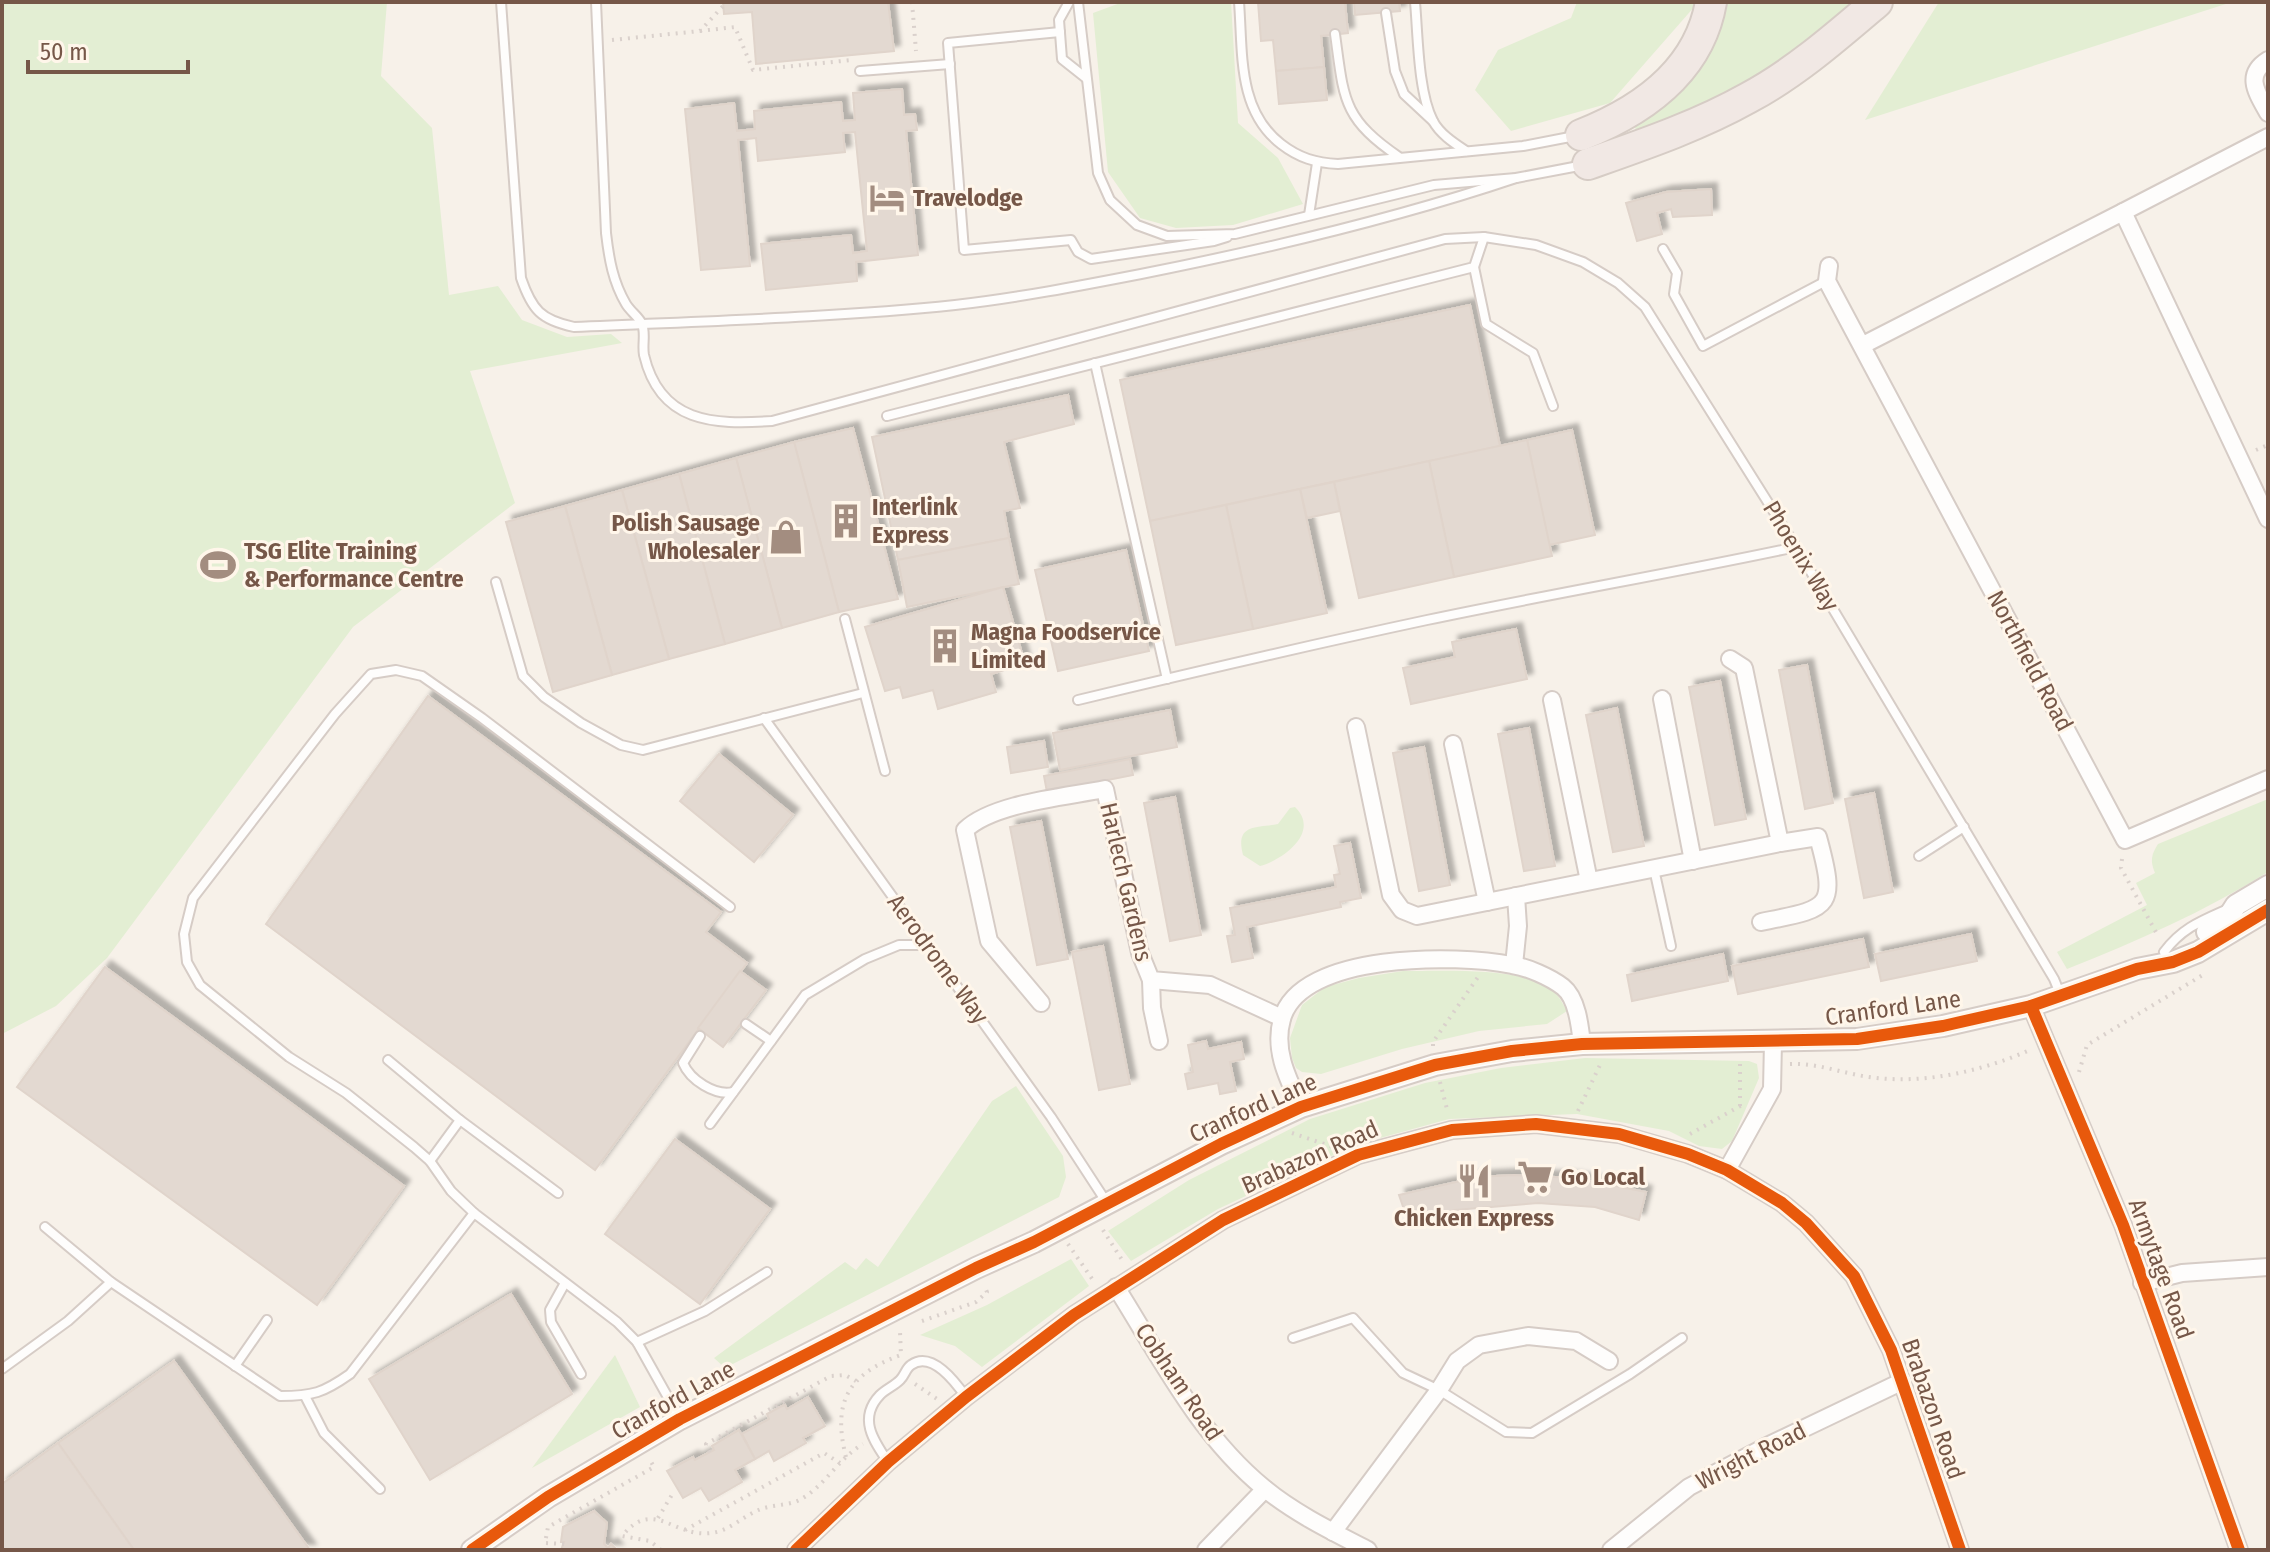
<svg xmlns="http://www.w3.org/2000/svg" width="2270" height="1552" font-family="'Fira Sans Condensed',sans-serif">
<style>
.green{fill:#e3eed3}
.building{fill:#e3d9d1;stroke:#e0d4cb;stroke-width:2;filter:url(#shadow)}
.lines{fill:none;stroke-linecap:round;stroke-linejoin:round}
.service-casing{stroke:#d6ccc6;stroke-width:12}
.minor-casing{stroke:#d6ccc6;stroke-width:20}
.tertiary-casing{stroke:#d6ccc6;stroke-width:24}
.motorway-casing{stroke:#d6ccc5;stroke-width:34}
.path{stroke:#dad1cc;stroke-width:4;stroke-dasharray:2 6;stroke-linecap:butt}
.service{stroke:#fefdfc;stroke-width:8}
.minor{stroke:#fefdfc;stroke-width:16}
.tertiary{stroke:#fefdfc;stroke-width:20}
.motorway{stroke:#f1e8e4;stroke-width:30}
.cycleway-casing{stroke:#fff6ea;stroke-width:17}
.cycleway{stroke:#e8590c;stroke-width:12}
.labels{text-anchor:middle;stroke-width:6;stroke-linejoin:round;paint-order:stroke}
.poi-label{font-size:24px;font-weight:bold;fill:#765748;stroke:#fff6ea;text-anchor:start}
.street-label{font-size:24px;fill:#765748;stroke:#fff6ea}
</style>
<defs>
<filter id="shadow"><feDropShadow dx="6" dy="-6" stdDeviation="2" flood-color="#0004"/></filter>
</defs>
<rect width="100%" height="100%" fill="#f7f1e9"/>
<g class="green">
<polygon points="2,2 387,2 381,76 432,128 449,295 498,286 522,320 567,337 611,334 622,343 470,371 515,503 353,627 107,958 56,1006 2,1034"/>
<polygon points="1123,2 1231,2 1238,123 1278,158 1303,204 1233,225 1176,228 1140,218 1108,172 1093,13"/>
<polygon points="1577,2 1695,2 1695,6 1610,103 1511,131 1475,90 1498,50 1571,18"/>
<polygon points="1727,2 1858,2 1828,31 1722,96 1638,135 1634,125 1690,74"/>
<polygon points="1939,2 2232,2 1865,120"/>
<path d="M2268,799V872C2204,912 2137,941 2067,969L2057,952L2147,905L2136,883L2155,873C2150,861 2151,855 2158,844Z"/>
<path d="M1295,807C1321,832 1283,860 1260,866L1243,855C1235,824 1255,828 1278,824L1290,808Z"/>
<path d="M1403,971C1441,971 1515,967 1548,986C1557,992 1562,1002 1567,1011L1547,1024L1479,1031L1402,1049L1321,1074L1302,1072L1296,1068L1292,1058L1290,1038L1302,1005L1325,987L1359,978Z"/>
<polygon points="1585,1058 1749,1061 1757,1064 1759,1078 1732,1141 1722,1149 1699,1146 1669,1131 1577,1114 1449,1119 1355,1145 1218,1209 1131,1261 1108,1231 1189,1180 1310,1119 1425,1083 1501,1068"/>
<polygon points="1016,1086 1063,1156 1066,1177 1059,1197 725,1368 714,1358 845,1262 856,1270 866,1258 878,1267 992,1101"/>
<polygon points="1071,1259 1089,1286 982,1367 955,1346 920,1335 987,1305"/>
<polygon points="615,1355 640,1407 532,1468"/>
</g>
<g class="building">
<polygon points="723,2 888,2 894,51 756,64 752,12 724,14"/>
<polygon points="1258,2 1345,2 1348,33 1321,36 1324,67 1276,71 1273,40 1261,41"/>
<polygon points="1354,2 1399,2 1400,11 1355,15"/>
<polygon points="1324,67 1327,100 1279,104 1276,71"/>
<polygon points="902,89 904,115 915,114 917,130 906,131 918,255 856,262 857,281 766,290 761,244 851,235 853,253 867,251 855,132 843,133 845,152 758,161 756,138 738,140 750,266 701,270 685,109 734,103 737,131 755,129 754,111 841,102 843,121 855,120 853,93"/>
<polygon points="1711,189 1712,215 1673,217 1671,209 1657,213 1662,234 1637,241 1626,203 1666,192"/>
<polygon points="1470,305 1500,446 1150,521 1120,380"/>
<polygon points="1068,395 1074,424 1004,442 1020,508 1004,511 1009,538 898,560 872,437"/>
<polygon points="853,428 898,599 839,612 794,442"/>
<polygon points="1572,430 1595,535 1549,545 1527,440"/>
<polygon points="1527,440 1552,556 1454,577 1429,461"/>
<polygon points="794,442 839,612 782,628 736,458"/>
<polygon points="736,458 782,628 725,644 679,474"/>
<polygon points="1429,461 1454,577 1359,598 1334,482"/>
<polygon points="679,474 725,644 669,659 622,490"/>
<polygon points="1334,482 1340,511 1307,518 1300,489"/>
<polygon points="1300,489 1327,613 1253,629 1226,505"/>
<polygon points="622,490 669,659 612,675 565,506"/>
<polygon points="1226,505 1253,629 1176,645 1150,521"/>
<polygon points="565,506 612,675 553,692 506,522"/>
<polygon points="1009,538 1019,584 907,607 898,560"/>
<polygon points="1126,550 1149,651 1058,671 1035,570"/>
<polygon points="1003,587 1025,664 991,674 996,692 938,709 933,690 903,698 900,687 885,691 865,627"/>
<polygon points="1516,629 1527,679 1411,704 1403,668 1455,657 1452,642"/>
<polygon points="1807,665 1833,803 1805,809 1779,670"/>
<polygon points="1720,681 1746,819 1715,825 1689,687"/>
<polygon points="428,696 721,912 706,932 747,963 595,1170 266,924"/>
<polygon points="1617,708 1644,846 1613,852 1586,715"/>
<polygon points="1170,710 1177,747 1060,770 1053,733"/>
<polygon points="1529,728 1555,866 1524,871 1498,734"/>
<polygon points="1044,741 1048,767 1011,773 1007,747"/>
<polygon points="1424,747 1450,885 1419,891 1393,753"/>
<polygon points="719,754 793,815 754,862 680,801"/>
<polygon points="1130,759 1133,775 1047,792 1044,776"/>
<polygon points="1874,793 1893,892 1864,898 1845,799"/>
<polygon points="1175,797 1201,935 1170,941 1144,803"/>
<polygon points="1041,821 1068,959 1037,965 1010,827"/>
<polygon points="1350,843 1361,898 1340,902 1341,907 1247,927 1253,958 1232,962 1227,936 1235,935 1230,908 1336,887 1334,875 1340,874 1334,846"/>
<polygon points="1971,934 1977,961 1881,981 1875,954"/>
<polygon points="1863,939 1869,967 1738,994 1732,966"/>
<polygon points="1103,946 1130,1084 1099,1090 1072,952"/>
<polygon points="1723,954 1728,981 1632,1001 1627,975"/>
<polygon points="105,967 404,1186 317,1305 17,1087"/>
<polygon points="740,971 766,990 723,1047 698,1028"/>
<polygon points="1206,1041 1208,1049 1241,1042 1244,1059 1230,1062 1236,1091 1220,1094 1218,1083 1188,1089 1185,1074 1193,1072 1188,1045"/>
<polygon points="675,1139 770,1209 700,1304 605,1234"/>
<polygon points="1514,1175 1575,1178 1646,1192 1639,1220 1595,1207 1538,1203 1455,1210 1408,1221 1399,1195 1478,1177"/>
<polygon points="511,1294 572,1394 430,1480 369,1379"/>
<polygon points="174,1361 310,1550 134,1550 58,1443"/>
<polygon points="808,1397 825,1426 803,1438 806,1443 774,1461 769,1451 755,1459 742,1434 769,1419 767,1414 780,1407 785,1405 787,1409"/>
<polygon points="739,1430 755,1459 735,1470 742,1482 709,1501 701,1488 683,1498 667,1471 693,1457 695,1460 710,1452 714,1450 712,1446"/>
<polygon points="58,1443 134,1550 2,1550 2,1484"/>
<polygon points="594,1511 607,1523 604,1544 608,1548 611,1544 617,1550 561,1550 564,1542 561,1542 563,1527"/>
</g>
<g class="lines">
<g class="service-casing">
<g id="service">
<path d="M501,2L521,278C532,310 541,320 574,327C701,321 829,318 955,305C1017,298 1079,286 1141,274C1267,249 1394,219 1516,178"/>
<path d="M596,2L606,233C609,259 613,282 626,304C630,311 639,317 642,324C646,333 642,345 644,355C660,423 713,425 772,421L1445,239L1484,237L1536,245L1583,262L1618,283L1645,307L1796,547L2054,979L2061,996"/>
<polyline points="1069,2 1059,20 1062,59 1086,78"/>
<polyline points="1078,2 1098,173 1110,200 1137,225 1167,236 1235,234 1434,185 1516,178 1584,165"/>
<path d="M1239,2C1243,52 1237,110 1281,144C1299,158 1316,163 1338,164L1523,146L1575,136"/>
<path d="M1415,2C1418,35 1418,92 1433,121C1440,134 1454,143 1466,151"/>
<polyline points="1386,13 1395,71 1404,94 1433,121"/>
<polyline points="1060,32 948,43 964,250 1071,240 1078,252 1091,259 1214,241 1227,237"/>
<path d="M1335,34C1344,99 1342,118 1399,157"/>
<polyline points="860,71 950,64"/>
<polyline points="1309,215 1317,163"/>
<polyline points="1663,249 1677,273 1674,294 1703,346 1826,281"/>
<polyline points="1474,267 1486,324 1533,353 1553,406"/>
<polyline points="1095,363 1167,679"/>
<polyline points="887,416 1474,267 1484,237"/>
<polyline points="496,582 523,676 544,697 581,723 621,745 643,750 863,693"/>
<polyline points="845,619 885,771"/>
<path d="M1078,700C1194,672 1310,645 1427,620C1550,594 1674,573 1796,547"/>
<polyline points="764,718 1051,1117 1107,1203"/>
<polyline points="1919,856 1964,827"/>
<polyline points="1654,869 1671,946"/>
<path d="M2164,952C2182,928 2201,921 2228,909"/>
<polyline points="746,1024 771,1041"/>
<path d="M700,1036L683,1063C690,1080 715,1096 733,1092"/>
<polyline points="388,1060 460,1120 430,1161"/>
<polyline points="460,1120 558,1193"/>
<polyline points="710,1124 805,995 865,959 899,945 928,945"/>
<path d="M45,1227L111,1282L280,1396C313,1396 323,1393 350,1374L474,1213"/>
<polyline points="565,1283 550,1310 551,1322 581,1374"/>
<polyline points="1293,1338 1353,1318 1403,1373 1439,1390 1506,1432 1532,1433 1630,1374 1682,1338"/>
<polyline points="637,1342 705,1311 767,1272"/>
<polyline points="235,1366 267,1320"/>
<polyline points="2,1369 68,1321 111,1282"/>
<polyline points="305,1396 324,1433 380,1489"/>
<polyline points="679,1417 637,1342 617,1322 474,1213 451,1191 430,1161 414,1147 346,1093 289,1057 200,985 187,962 184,934 193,898 335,714 371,674 396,670 422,676 482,718 730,907"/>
<path d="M888,1462C873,1440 858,1418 880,1395C886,1389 894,1386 900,1380C905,1375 906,1368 911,1365C932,1350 956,1383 966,1397"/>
</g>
</g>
<g class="minor-casing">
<g id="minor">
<path d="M2268,60C2244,75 2257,93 2268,113"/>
<polyline points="2268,137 2123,212 2268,519"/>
<polyline points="1829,266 1827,281 2125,840 2268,779"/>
<polyline points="1863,345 2123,212"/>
<polyline points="1662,699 1693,861"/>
<polyline points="1552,700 1589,881"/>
<polyline points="1356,727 1391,895 1402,910 1417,916 1780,843 1744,668 1730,659"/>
<polyline points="1453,744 1487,902"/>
<path d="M1761,922C1830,908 1838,910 1818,837L1780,843"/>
<polyline points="1514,965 1518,926 1516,896"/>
<polyline points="1151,980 1152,1008 1159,1041"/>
<path d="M1041,1003L989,941L965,830C993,803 1065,797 1105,789L1140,953L1151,980L1210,985L1282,1018"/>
<polyline points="2031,1006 2123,1225 2239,1550"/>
<path d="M1301,1107C1288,1079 1273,1050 1282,1019C1300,952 1458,954 1512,965C1527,967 1550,977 1563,987C1577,998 1580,1026 1582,1044"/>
<polyline points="1727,1170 1772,1089 1773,1042"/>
<polyline points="2142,1283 2182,1273 2268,1267"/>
<path d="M1116,1287C1160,1357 1199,1435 1264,1488C1294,1513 1333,1532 1368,1550"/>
<polyline points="1333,1532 1439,1390 1457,1361 1479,1345 1528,1336 1576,1341 1609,1361"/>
<polyline points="796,1550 888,1462 966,1397 1074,1315 1223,1220 1358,1155 1452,1130 1536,1124 1619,1134 1688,1154 1727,1170 1782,1203 1806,1223 1854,1276 1891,1350 1960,1550"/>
<polyline points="1206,1550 1265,1489"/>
<polyline points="1611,1550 1689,1487 1765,1447 1903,1381"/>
</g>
</g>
<g class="tertiary-casing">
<g id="tertiary">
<polyline points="2207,932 2225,922 2236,905 2268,886"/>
<polyline points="472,1550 548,1497 680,1419 976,1268 1034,1242 1221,1144 1301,1107 1435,1065 1512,1051 1582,1044 1857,1039 1943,1026 2031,1006 2137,969 2173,962 2198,952 2268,910"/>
</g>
</g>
<g class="motorway-casing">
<g id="motorway">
<path d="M1581,135C1642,111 1699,72 1711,2"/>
<path d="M1588,164C1642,145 1698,126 1748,98C1795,73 1837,36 1877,2"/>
</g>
</g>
<g class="path">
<polyline points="912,2 916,51"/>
<polyline points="700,31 735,27 753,70 852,60"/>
<polyline points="612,40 700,31 724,5"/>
<polyline points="2256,450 2268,445"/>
<polyline points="2122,859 2121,868 2158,936"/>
<polyline points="1433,1046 1433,1042 1478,977"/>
<path d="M1790,1064C1816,1063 1839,1072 1863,1076C1919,1086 1981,1072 2032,1049"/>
<polyline points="2079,1072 2087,1045 2206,973"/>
<polyline points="1440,1082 1448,1113"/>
<polyline points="1740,1106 1740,1059"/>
<polyline points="1578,1111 1600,1065"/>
<polyline points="1292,1133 1333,1147"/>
<polyline points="1690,1134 1742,1105"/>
<polyline points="1103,1230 1124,1263"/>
<polyline points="1068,1244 1095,1283"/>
<polyline points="922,1321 976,1302 987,1292 984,1285"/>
<polyline points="915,1384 937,1399"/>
<polyline points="710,1452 706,1444 831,1376 845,1375 856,1381"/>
<path d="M846,1457C832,1402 848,1374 901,1355L900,1332"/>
<polyline points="658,1518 673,1493"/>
<polyline points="685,1530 824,1453 840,1463"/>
<polyline points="564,1544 545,1543 548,1527 654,1467 650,1460"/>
<path d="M661,1550L650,1541L622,1536C654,1497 673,1538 711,1533C730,1531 744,1515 761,1509C775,1504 791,1506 803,1498C826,1484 839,1458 863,1444"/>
</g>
<use href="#service" class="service"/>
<use href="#minor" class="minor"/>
<use href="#tertiary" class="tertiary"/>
<use href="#motorway" class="motorway"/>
<g class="cycleway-casing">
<g id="cycleway">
<polyline points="2031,1006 2123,1225 2239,1550"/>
<polyline points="472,1550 548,1497 680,1419 976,1268 1034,1242 1221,1144 1301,1107 1435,1065 1512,1051 1582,1044 1857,1039 1943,1026 2031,1006 2137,969 2173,962 2198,952 2268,910"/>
<polyline points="796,1550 888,1462 966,1397 1074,1315 1223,1220 1358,1155 1452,1130 1536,1124 1619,1134 1688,1154 1727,1170 1782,1203 1806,1223 1854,1276 1891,1350 1960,1550"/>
</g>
</g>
<use href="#cycleway" class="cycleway"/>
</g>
<defs>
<g id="hotel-bare" transform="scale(2.76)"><path d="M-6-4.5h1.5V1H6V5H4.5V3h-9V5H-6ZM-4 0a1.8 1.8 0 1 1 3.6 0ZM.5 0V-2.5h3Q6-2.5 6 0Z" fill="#a38d80" stroke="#fff6ea" stroke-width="2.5" paint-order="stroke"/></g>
<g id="building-bare" transform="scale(2.76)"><path d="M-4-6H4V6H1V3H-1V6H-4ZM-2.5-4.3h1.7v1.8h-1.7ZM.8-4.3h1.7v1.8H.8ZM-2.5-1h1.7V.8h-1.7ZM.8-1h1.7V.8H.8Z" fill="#a38d80" stroke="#fff6ea" stroke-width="2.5" paint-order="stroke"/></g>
<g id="shop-bare" transform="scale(2.76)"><path d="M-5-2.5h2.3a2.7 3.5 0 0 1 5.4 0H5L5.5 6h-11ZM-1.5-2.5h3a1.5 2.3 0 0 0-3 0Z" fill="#a38d80" stroke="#fff6ea" stroke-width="2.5" paint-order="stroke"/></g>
<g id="stadium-bare" transform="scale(2.76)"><path d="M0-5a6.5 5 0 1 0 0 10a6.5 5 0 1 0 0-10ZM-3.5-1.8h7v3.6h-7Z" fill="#a38d80" stroke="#fff6ea" stroke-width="2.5" paint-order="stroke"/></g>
<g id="supermarket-bare" transform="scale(2.76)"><path d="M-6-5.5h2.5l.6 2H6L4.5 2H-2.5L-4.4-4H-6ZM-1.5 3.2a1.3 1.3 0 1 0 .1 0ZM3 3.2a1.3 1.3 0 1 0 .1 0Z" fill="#a38d80" stroke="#fff6ea" stroke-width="2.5" paint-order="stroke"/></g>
<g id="restaurant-bare" transform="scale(2.76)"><path d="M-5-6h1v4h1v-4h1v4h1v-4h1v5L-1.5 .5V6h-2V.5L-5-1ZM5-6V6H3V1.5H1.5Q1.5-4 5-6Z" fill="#a38d80" stroke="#fff6ea" stroke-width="2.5" paint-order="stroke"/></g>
</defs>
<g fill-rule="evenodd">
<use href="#hotel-bare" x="887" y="198"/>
<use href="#building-bare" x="846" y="521"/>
<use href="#shop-bare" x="786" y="537"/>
<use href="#stadium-bare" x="218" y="565"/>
<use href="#building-bare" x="945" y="646"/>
<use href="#supermarket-bare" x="1535" y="1177"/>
<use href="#restaurant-bare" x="1474" y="1181"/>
</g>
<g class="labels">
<g class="poi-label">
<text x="913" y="206">Travelodge</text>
<text x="872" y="515">Interlink<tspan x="872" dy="28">Express</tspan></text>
<text x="760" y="531" text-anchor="end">Polish Sausage<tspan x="760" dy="28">Wholesaler</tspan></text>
<text x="244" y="559">TSG Elite Training<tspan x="244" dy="28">&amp; Performance Centre</tspan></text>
<text x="971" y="640">Magna Foodservice<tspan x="971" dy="28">Limited</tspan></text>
<text x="1561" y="1185">Go Local</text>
<text x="1474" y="1226" text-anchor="middle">Chicken Express</text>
</g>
<g class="street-label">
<text transform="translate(1801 556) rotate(59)" y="8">Phoenix Way</text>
<text transform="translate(2030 661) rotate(62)" y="8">Northfield Road</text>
<text transform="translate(1126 882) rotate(77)" y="8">Harlech Gardens</text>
<text transform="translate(938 959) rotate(54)" y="8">Aerodrome Way</text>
<text transform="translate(1893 1008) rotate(-8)" y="8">Cranford Lane</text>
<text transform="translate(1253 1108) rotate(-24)" y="8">Cranford Lane</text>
<text transform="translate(1310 1157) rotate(-24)" y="8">Brabazon Road</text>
<text transform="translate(2161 1269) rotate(70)" y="8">Armytage Road</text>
<text transform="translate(1179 1382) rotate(56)" y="8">Cobham Road</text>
<text transform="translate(673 1400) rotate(-29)" y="8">Cranford Lane</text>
<text transform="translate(1933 1409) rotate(71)" y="8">Brabazon Road</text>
<text transform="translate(1751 1456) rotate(-27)" y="8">Wright Road</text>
</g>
</g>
<rect width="2270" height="1552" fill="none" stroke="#765748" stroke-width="8"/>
<path d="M28 60v12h160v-12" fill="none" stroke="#765748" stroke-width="4"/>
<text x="40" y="60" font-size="24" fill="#765748" stroke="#fff6ea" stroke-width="6" paint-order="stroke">50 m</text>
</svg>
